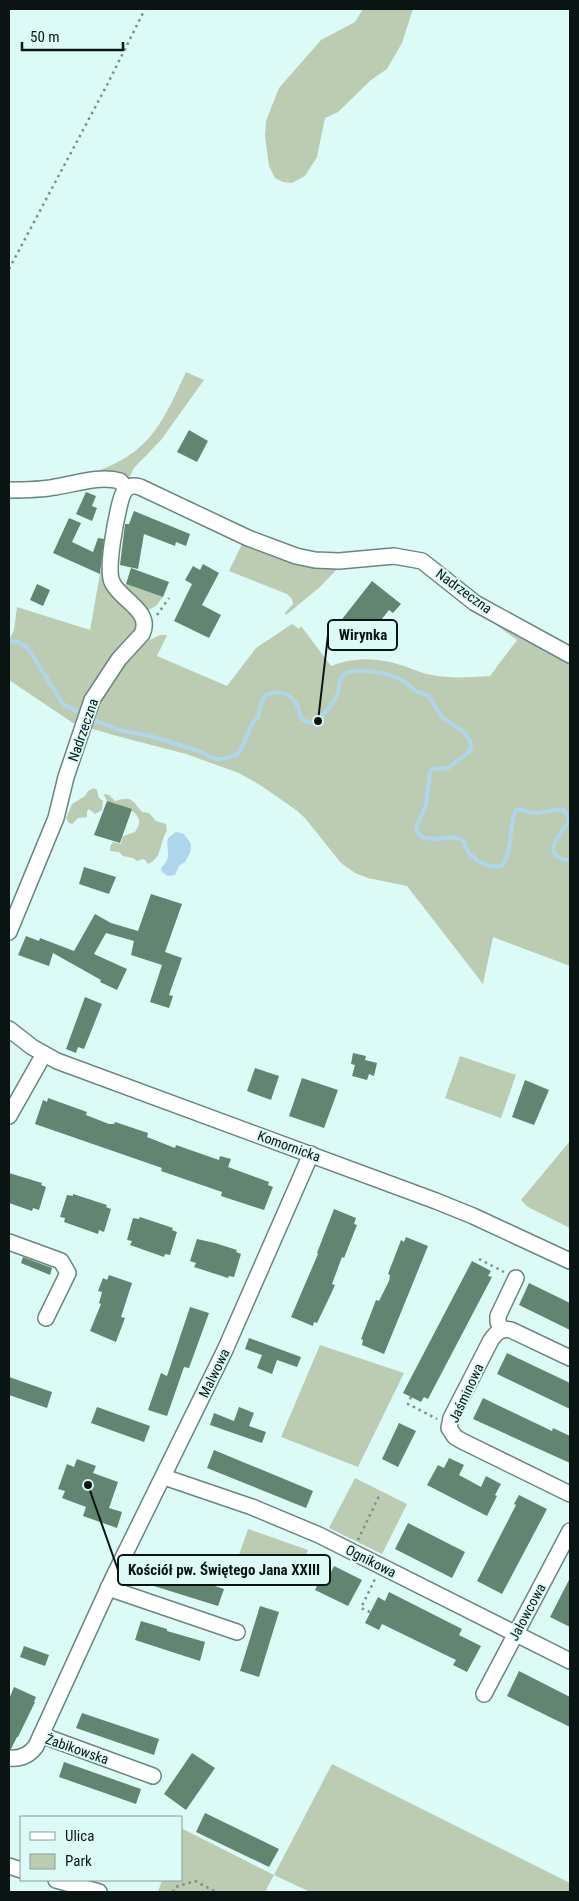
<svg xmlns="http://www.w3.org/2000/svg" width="579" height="1901" font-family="'Roboto Condensed',sans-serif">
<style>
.green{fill:#bcccb3}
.water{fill:#b0d6ed}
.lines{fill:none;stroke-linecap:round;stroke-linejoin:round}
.stream{stroke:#b0d6ed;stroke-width:4}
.building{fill:#618570}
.minor-casing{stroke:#6a8682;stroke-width:18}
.path{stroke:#7b918d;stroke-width:2.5;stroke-dasharray:2.5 4;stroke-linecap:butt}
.minor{stroke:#fff;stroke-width:15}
.labels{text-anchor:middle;stroke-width:4;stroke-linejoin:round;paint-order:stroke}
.street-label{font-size:14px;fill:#0a1513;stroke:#dcfbf6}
.leader{fill:none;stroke:#0a1513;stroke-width:2}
.callout-dot{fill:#0a1513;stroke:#dcfbf6;stroke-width:2}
.callout{fill:#dcfbf6;stroke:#0a1513;stroke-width:2}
.callout-label{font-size:15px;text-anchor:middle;font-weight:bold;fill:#0a1513}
</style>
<rect width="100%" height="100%" fill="#dcfbf6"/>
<g class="green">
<polygon points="363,9 413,9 402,43 387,69 371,80 338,112 325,118 317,157 305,176 292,183 283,182 275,178 269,166 265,136 266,121 279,88 321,40 355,22"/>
<path d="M186,372L204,380L161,440L134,468L129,478L121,476L9,484V481C58,484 121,475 153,433C167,415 176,393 186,372Z"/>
<polygon points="244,540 338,568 320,587 286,615 285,613 293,604 292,599 287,594 229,571"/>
<path d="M106,556L140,620L139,645L160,635H167L157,656L227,686L256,648L292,624L299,629L301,626L331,666C357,656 380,658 407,667C415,670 424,674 432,675C452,679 470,677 490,676L517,640L470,606L570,660V966L493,937L483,984L407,886L368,878L355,873L341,863L305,818L296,810L260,785L239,773L186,754L113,735L73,723L9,680V640L14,630L17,607L90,630L100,574Z"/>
<polygon points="126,584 163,597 156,606 148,610 144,608 123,585"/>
<polygon points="94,788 97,790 99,798 103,801 102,810 95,814 89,809 87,811 87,817 78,818 72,824 69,823 66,818 72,804 85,796 88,791"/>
<path d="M105,794L109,795L115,801C132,796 131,799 142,812L149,813L156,821L166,824L167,831C159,842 163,858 148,864L144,859L137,861L133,858L123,856L119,852L110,851V847L113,842L121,844L123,836L135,832C150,812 121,806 107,801L104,795Z"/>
<polygon points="460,1056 516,1075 501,1118 445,1098"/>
<polygon points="570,1141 570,1228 528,1207 521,1200"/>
<polygon points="320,1345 404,1373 358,1467 281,1437"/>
<polygon points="355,1478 407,1504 382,1554 329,1528"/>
<polygon points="248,1529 308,1550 295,1586 235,1566"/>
<polygon points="332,1764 570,1883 570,1892 310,1892 274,1875 265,1892 158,1892 162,1880 181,1880 181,1832 183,1829 274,1875"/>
</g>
<path class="water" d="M176,832L184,834L191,844L190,853L185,862L179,866L175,875L168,876L162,872L161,868C174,855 165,852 168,838Z"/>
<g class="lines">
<g class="stream">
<polyline points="9,641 18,642 27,647 63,704 83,715"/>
<path d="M89,718L119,730L150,736L196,750L216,759H223L236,755L241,750L252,724L258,717L262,701L266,695C279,689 293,694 298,708C300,711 300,716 302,719C305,722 310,723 313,722C320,721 333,703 336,697C342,688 335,681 346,673C362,668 387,672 401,680C415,687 409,691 428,695L442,717L465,733L471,743L470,751L448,768L433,769L430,772L426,805L416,827C421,851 452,829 464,842C467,857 486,869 501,866C513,858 508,824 516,810C523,808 525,812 531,813C542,814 552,808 564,810L569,817V821C565,830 544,847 558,857C562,860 566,860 570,860"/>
</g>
</g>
<g class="building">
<polygon points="189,430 208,441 197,462 177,452"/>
<polygon points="86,492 96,496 92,506 97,508 92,521 76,514"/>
<polygon points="134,511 190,534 186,546 176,542 175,546 144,534 138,569 120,565 125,524 129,524"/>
<polygon points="69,518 81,523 72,542 93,552 98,538 104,539 100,574 53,553"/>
<polygon points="203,564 219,573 202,605 221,615 209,638 174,621 192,584 185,580 193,566 200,570"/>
<polygon points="131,568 169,582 163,597 126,584"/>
<polygon points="372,581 401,604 393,613 389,610 370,634 359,625 352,634 339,623"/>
<polygon points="37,584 50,590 43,606 30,600"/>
<polygon points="107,801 132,809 120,843 94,835"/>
<polygon points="84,867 116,877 109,894 79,884"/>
<polygon points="151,894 182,904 165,952 182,958 169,995 173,996 169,1008 150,1002 162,965 131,955 134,941 106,933 94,954 127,969 117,990 100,982 101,980 53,953 49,966 18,955 26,936 39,941 40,938 74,951 95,914 111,923 138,931"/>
<polygon points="85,997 102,1004 84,1049 78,1047 76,1053 66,1049"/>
<polygon points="353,1053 366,1056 365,1060 377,1063 374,1076 369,1074 367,1080 352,1076 355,1065 351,1064"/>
<polygon points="255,1068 279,1076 271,1100 247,1091"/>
<polygon points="302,1078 338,1090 324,1128 289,1116"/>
<polygon points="525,1080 549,1090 534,1125 512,1117"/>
<polygon points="48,1098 87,1112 86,1115 109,1124 114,1124 115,1122 148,1133 147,1137 175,1148 176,1145 219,1160 220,1156 231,1159 228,1167 269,1182 268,1185 273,1187 264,1210 221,1196 222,1192 161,1171 162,1168 35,1124 43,1100 47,1102"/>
<polygon points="9,1173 42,1183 41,1185 46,1187 39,1210 33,1208 32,1211 9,1203"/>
<polygon points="73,1194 107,1205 106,1207 111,1209 104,1232 99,1230 98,1234 64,1222 65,1218 60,1217 67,1195 73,1196"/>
<polygon points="334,1209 356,1218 354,1224 357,1225 344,1258 342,1257 332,1284 335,1285 330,1296 317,1323 314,1322 313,1326 291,1317 318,1254 317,1253"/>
<polygon points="140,1217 173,1228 172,1230 177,1232 170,1255 165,1254 164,1257 130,1245 132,1241 127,1240 133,1218 139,1219"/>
<polygon points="406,1237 428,1246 384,1354 362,1345 363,1340 361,1339 376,1300 379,1301 389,1281 390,1275 388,1274 401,1240 404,1242"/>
<polygon points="197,1239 215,1243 237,1250 236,1252 241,1254 234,1277 229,1276 228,1278 194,1267 196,1263 190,1261"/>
<polygon points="23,1257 52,1268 50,1275 21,1263"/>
<polygon points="472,1261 491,1271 488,1276 492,1277 428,1399 424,1397 421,1402 403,1393"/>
<polygon points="109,1275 132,1283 121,1317 125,1318 116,1342 90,1331 101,1304 99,1303 102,1292 98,1291 103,1278 107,1280"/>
<polygon points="529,1283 570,1303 570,1330 519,1305"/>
<polygon points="190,1307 209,1313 189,1368 184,1367 167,1416 148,1410 161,1373 167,1376"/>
<polygon points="249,1338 301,1357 297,1367 277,1360 272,1374 257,1368 262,1355 245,1349"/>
<polygon points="507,1353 570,1383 570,1409 497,1374"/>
<polygon points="9,1377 52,1392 47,1408 9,1395"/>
<polygon points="483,1398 552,1431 553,1428 570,1436 570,1463 473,1419"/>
<polygon points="97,1407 150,1426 144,1442 91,1423"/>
<polygon points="239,1407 254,1413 249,1426 266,1432 262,1443 210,1425 214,1413 234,1421"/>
<polygon points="399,1423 416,1431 398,1467 382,1459"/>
<polygon points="214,1450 313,1491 306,1508 207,1468"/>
<polygon points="449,1458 464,1465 459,1475 481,1487 486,1476 501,1484 495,1495 497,1496 487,1516 427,1485 438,1465 444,1468"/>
<polygon points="77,1459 96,1466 93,1473 118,1482 109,1508 122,1512 117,1528 83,1516 86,1507 62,1498 65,1491 58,1489 67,1464 74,1467"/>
<polygon points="519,1495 547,1509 502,1594 477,1581 516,1505 514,1504"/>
<polygon points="408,1523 465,1552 452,1578 395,1549"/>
<polygon points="334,1566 362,1580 348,1606 315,1590 324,1571 330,1574"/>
<polygon points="159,1568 224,1589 218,1606 154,1586"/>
<polygon points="570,1578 570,1627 550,1617"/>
<polygon points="389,1592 462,1629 459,1635 481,1646 467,1672 453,1665 456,1660 382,1624 379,1630 365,1623 378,1597 385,1601"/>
<polygon points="260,1606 279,1612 259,1677 240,1671"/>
<polygon points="141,1621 167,1629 167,1631 205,1642 200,1661 135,1640"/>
<polygon points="24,1646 49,1655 45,1666 20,1657"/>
<polygon points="519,1671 570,1697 570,1727 507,1696"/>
<polygon points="14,1687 36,1697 34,1702 35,1702 18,1737 17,1737 11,1749 9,1749 9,1699"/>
<polygon points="82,1713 159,1739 154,1755 76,1728"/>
<polygon points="192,1753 215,1768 186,1810 164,1794"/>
<polygon points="64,1762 141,1789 136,1804 59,1777"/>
<polygon points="205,1813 279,1849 269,1867 196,1832"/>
</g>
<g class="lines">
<g class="minor-casing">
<g id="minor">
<path d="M9,490C24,490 40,490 55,487C75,484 100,475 120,481L126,488"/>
<path d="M9,932L56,818L66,777L92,700L119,659L142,634C153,611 120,600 112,582C106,568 116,519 120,503C123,491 127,483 140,487L248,538L296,556L315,560L339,561L394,556L422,561L475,603L570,655"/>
<polyline points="9,1029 32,1047 57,1061 436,1201 473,1216 570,1261"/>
<polyline points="9,1116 44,1054"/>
<polyline points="9,1242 61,1261 68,1273 46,1318"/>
<polyline points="502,1330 498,1322 498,1316 516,1278"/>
<path d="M570,1358L511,1330C501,1328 496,1333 491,1340L451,1418L449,1428L455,1437L462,1441L570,1494"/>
<polyline points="164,1477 252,1507 319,1535 570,1661"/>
<polyline points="108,1588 237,1632"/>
<polyline points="484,1694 570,1531"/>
<polyline points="41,1735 153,1776"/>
<path d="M9,1758C20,1759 29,1756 36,1746L113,1578L225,1350L311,1154"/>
<polyline points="9,1866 21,1870"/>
<polyline points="56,1880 99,1892"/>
</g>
</g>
<g class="path">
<polyline points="9,269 107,85 145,9"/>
<polyline points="157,615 169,598"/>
<polyline points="479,1259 504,1272"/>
<polyline points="411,1397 408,1404 437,1419"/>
<polyline points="358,1540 379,1496"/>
<polyline points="370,1612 361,1608 375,1579"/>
<polyline points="173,1892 175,1887 195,1881 216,1892"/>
</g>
<use href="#minor" class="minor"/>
</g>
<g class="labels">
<g class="street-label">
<text transform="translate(464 591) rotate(36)" y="5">Nadrzeczna</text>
<text transform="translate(83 730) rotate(-71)" y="5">Nadrzeczna</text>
<text transform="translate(289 1146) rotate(20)" y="5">Komornicka</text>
<text transform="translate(214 1373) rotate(-64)" y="5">Malwowa</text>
<text transform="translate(466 1393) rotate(-65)" y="5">Jaśminowa</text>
<text transform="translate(371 1561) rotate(27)" y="5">Ognikowa</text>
<text transform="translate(527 1612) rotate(-62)" y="5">Jałowcowa</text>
<text transform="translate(77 1749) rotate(19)" y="5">Żabikowska</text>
</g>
</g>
<path class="leader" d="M318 721L328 635M88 1485L118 1570"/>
<g class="callout-dot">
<circle cx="318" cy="721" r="5"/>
<circle cx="88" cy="1485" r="5"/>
</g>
<g class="callout">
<rect x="328" y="620" width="69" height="30" rx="5"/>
<rect x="118" y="1555" width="212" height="30" rx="5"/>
</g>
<g class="callout-label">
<text x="363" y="640">Wirynka</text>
<text x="224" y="1575">Kościół pw. Świętego Jana XXIII</text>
</g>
<rect width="579" height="1901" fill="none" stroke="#0a1513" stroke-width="20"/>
<rect x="20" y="1816" width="162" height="65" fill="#dcfbf6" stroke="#889f9b"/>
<rect x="30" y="1832" width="25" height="8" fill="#ffffff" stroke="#889f9b"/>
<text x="65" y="1841" font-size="15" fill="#0a1513">Ulica</text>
<rect x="30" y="1854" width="25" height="15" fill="#bcccb3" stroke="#889f9b"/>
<text x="65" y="1866" font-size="15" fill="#0a1513">Park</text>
<path d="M22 42v8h101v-8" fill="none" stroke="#0a1513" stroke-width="2.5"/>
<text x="30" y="42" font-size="15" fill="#0a1513" stroke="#dcfbf6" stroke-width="4" paint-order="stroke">50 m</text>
</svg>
